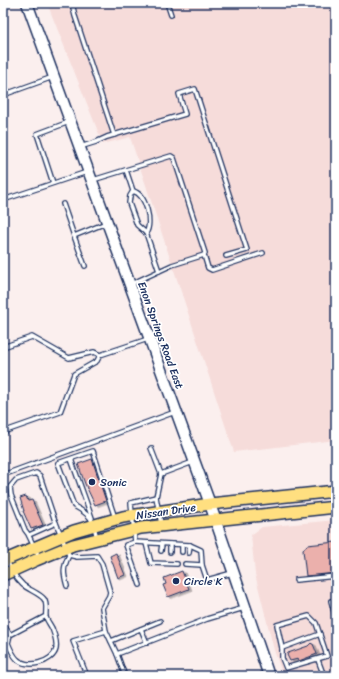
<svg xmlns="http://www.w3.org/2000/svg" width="339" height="679" font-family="Sriracha,sans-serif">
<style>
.built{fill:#f6dcda}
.building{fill:#ebb0ac;stroke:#1b2f5e;filter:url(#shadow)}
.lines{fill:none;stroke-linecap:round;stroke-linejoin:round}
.lane-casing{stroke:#1b2f5e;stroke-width:6}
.secondary-casing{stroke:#1b2f5e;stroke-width:13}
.primary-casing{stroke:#1b2f5e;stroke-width:14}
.lane{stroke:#fff;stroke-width:3.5}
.secondary{stroke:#fff;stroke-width:10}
.primary{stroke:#ffdf80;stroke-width:11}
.poi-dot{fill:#1b2f5e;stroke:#fff;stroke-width:1.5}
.labels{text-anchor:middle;stroke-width:3.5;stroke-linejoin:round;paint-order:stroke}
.street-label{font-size:11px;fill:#1b2f5e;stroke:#fff}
.poi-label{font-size:11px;fill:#1b2f5e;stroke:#fff;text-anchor:start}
</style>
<defs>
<filter id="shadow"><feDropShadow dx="3" dy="1.5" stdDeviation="0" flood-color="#0004"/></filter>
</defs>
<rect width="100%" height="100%" fill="#fbefee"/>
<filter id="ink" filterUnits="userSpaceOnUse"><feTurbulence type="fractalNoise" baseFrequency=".025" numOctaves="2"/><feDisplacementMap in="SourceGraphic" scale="8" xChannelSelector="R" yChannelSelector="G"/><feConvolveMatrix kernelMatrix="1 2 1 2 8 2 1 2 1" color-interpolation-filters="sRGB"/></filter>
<g filter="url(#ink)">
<g class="built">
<polygon points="47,3 336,3 336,440 234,452 130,137 103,144"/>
<polygon points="336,520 336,676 283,676 274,650 255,574 251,535 262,527"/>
</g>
<g class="building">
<polygon points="92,459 106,501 95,505 85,484 78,464"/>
<polygon points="26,496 28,501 32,500 43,525 31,529 23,511 24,511 20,498"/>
<polygon points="336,542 336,573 306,576 303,550 307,545"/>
<polygon points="116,553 125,575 118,578 110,556"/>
<polygon points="182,571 189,589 168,597 163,585 166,584 164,578"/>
<polygon points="311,643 312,644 313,644 317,654 299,661 298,659 290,661 287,655 288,653 308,646"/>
</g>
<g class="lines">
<g class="lane-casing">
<g id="lane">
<polyline points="72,3 75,16 114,135"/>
<polyline points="167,3 171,15"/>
<polyline points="3,95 53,77"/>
<polyline points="80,147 96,142 107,137 185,114 179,94 195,89 247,250 226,256"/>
<polyline points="126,170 133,191 130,196 129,203 137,225 146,233 159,271"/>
<polyline points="93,180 171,156 174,158 205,253 204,255 172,265 131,284"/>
<polyline points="53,183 37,134 69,122"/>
<path d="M133,191C146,194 153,223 146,233"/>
<polyline points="3,200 87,172"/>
<polyline points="63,204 74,236 106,223"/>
<polyline points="74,236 85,266"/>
<polyline points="204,255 208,268 212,270 263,253"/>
<polyline points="3,347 32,337 69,358 94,352 100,355 148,339"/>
<polyline points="3,432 60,412 74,374 97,361 100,355"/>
<polyline points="151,448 161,474"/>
<polyline points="71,459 92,518"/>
<polyline points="3,475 175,412"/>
<polyline points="156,497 131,503 135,542 190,545 201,550 202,565 207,580 232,573"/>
<polyline points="161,524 156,497 161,474 193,462"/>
<polyline points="29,535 56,523"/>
<path d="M97,538C92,518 92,516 74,506L58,463L93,451L115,518"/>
<polyline points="135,542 126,545 140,585"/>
<polyline points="146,543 151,563 177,564"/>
<path d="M3,551C7,562 14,577 23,585C29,590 39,593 44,599C48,605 45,611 46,617C47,622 52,626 53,631C55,636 57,643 56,649C53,663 26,669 17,659C13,655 10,648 8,643L10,635L46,616"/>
<polyline points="161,551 162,544"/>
<polyline points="170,552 170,544"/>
<polyline points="182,552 182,545"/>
<polyline points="189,553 190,545"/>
<polyline points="39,557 28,534 25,530 11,495 10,487 16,480 36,473 40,476 54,518 69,555 77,557 97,556 102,564 110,592 109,596 102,608 106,631"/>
<polyline points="185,564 202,565"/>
<polyline points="296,580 336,576"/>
<path d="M67,586C63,572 63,568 69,555"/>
<polyline points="331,601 336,619"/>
<polygon points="309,616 316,623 327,656 286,668 282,658 282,648 277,625"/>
<polyline points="3,623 10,635"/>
<polyline points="141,629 147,643"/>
<polyline points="111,641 160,621"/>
<polyline points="282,648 320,634"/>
<polyline points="117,654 207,619 244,608"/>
<polyline points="318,660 324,676"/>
<polyline points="87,676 73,641 106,631 117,654 125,676"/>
</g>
</g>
<g class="secondary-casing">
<polyline id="secondary" points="27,3 210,504 269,676"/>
</g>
<g class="primary-casing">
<g id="primary">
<polyline points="3,561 74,531 123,517 210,504 336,491"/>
<polyline points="3,575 36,560 73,545 141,528 336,507"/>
</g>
</g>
<use href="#lane" class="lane"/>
<use href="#secondary" class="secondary"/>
<use href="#primary" class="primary"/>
</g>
</g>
<g class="poi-dot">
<circle cx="92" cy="482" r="4"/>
<circle cx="176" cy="581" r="4"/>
</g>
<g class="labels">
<g class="street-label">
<text transform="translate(161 335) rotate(70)" y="4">Enon Springs Road East</text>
<text transform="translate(166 511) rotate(-8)" y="4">Nissan Drive</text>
</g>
<g class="poi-label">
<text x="100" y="486">Sonic</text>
<text x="184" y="585">Circle K</text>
</g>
</g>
<rect width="339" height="679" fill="none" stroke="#fff" stroke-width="16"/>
<rect x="8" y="8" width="323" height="663" fill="none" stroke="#1b2f5e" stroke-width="1.5" filter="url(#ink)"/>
</svg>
